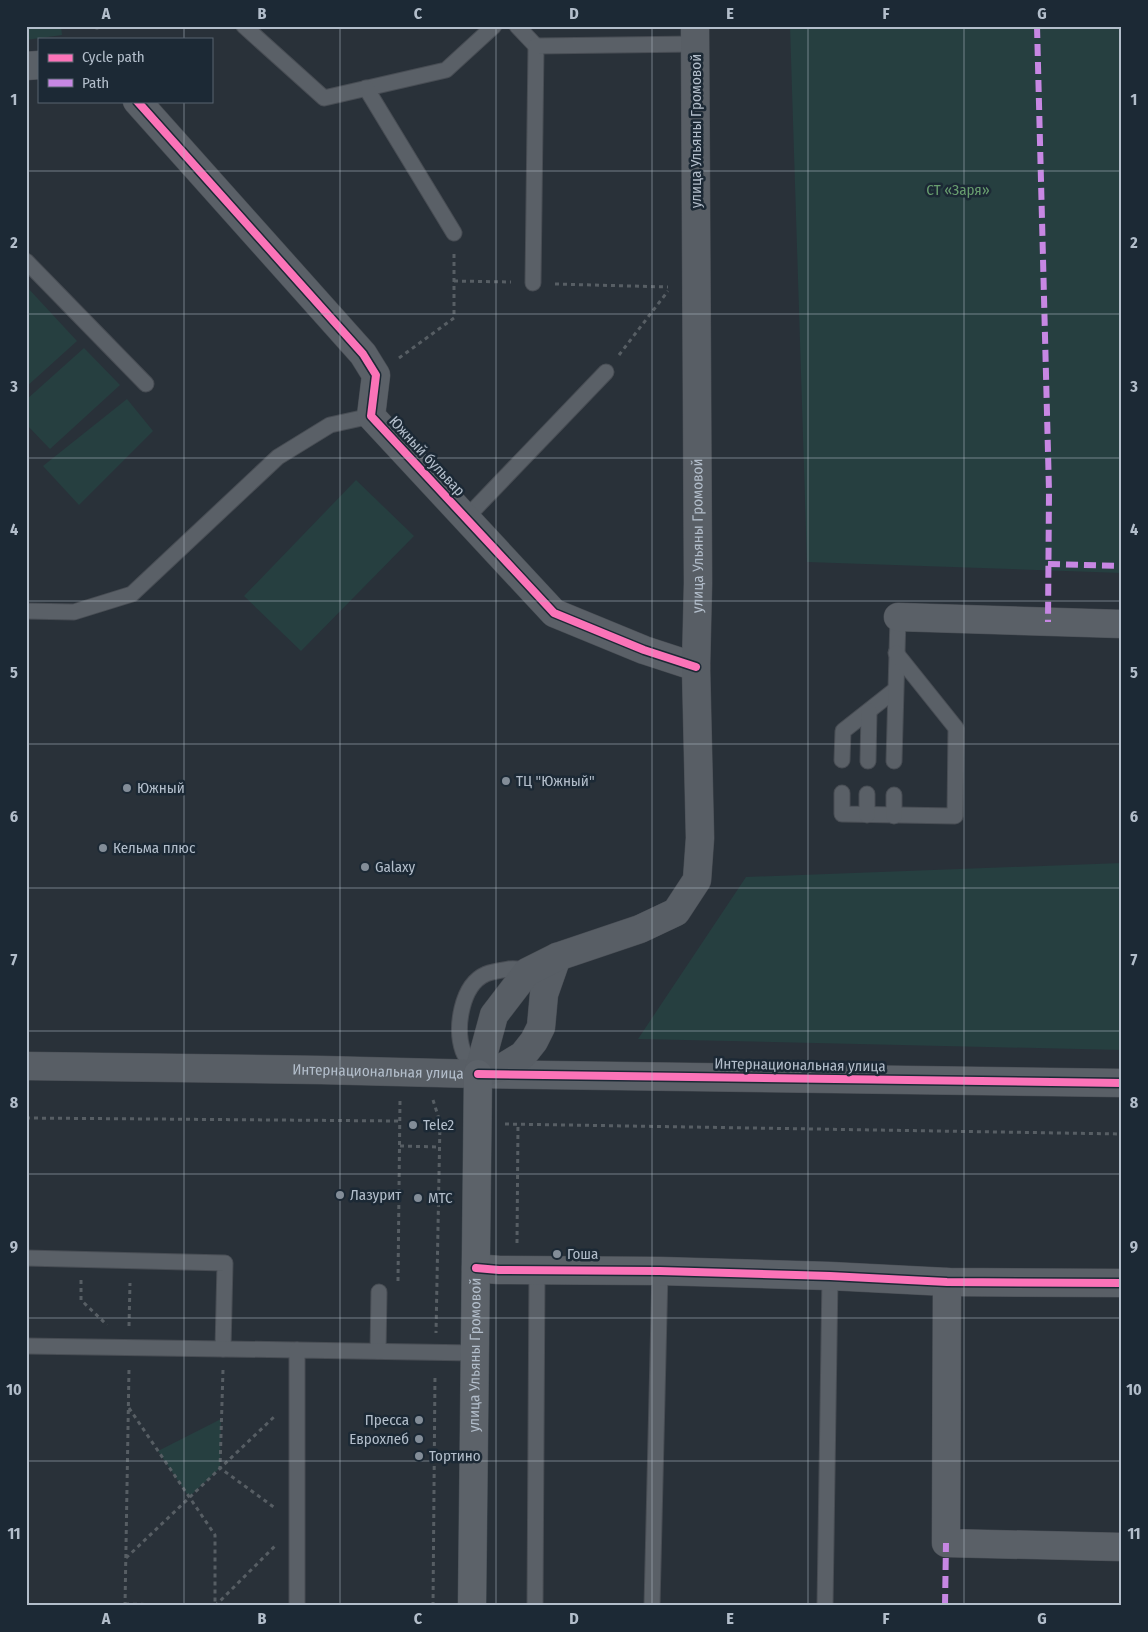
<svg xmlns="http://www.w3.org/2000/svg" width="1148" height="1632" font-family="'Fira Sans Condensed',sans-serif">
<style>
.green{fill:#263f40}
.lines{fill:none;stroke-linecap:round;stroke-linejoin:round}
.lane-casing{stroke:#484d54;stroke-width:17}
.street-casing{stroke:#484d54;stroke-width:29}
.secondary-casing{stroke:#484d54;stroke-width:29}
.primary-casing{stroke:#444c53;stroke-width:29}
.path{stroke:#575e64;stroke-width:3;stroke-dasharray:4 4;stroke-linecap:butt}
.lane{stroke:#5a6067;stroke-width:15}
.street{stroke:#5a6067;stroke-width:28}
.secondary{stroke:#585e65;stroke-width:28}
.primary{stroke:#5c6269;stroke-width:28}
.quiet{stroke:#c787e3;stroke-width:6;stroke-dasharray:12 6;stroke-linecap:butt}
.cycleway-casing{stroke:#1c2935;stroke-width:11}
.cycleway{stroke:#fb73b8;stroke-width:8}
.grid{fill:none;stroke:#b3becb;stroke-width:1;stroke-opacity:0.55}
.poi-dot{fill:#838d98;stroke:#1c2935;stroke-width:2}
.labels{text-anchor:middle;stroke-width:5;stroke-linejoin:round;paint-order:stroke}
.street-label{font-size:15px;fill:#b3becb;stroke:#1c2935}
.park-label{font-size:15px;fill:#689d6f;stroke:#1c2935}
.poi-label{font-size:15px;fill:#b3becb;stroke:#1c2935;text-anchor:start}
.neatline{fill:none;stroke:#b3becb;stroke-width:2}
.grid-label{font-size:16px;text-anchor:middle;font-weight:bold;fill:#b3becb}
</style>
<rect width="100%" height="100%" fill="#293139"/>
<g class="green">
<polygon points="26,26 61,26 62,35 26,40"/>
<polygon points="790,26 1122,26 1122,573 807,562"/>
<polygon points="26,286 77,341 26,387"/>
<polygon points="84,348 120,385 50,449 26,424 26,400"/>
<polygon points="127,399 153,431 79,505 43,466"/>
<polygon points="356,480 414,536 301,651 244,596"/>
<polygon points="1122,863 1122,1050 638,1039 746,877"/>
<polygon points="221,1419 220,1468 189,1497 158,1451"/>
</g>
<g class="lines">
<g class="lane-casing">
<g id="lane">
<polyline points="244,26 324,98 446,70 494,26"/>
<polyline points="517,26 536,46"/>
<polyline points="366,88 454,233"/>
<polyline points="26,261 146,384"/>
<polyline points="533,283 536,46 695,44"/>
<polyline points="466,518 606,372"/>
<polyline points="26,611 74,612 132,594 278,457 330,425 371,416"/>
<polyline points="842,760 843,731 895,690"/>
<polyline points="868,761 869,711"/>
<polyline points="894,761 898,617"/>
<polyline points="842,793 842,814 955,816 956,728 896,653"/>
<polyline points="867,815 867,794"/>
<polyline points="894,816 894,795"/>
<path d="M478,1074C473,1067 466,1059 463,1051C455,1028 461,985 486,974C493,971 502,970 509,969C516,968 526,970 530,976"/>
<polyline points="26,1258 225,1263 223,1349"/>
<polyline points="26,1346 297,1350"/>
<polyline points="378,1351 379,1292"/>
<polyline points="297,1606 297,1350 474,1353"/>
<polyline points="535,1606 537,1270"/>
<polyline points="652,1606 660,1271"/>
<polyline points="825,1606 830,1276"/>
</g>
</g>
<g class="street-casing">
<g id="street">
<polyline points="26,66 39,65"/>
<polyline points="137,101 363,354 376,375 371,416 554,613 644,650 696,667"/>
<polyline points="898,617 1122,624"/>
<polyline points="481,1074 1122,1083"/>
<polyline points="476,1268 499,1270 660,1271 830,1276 947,1282 1122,1283"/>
<polyline points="947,1282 946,1543 1122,1547"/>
</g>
</g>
<g class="secondary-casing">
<g id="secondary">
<path id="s1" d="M26,1066L321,1070L478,1074L505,1066L523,1055L534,1041L541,1027L544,994L557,957"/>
<path id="s2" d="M478,1074L494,1015L527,972L557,957L640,929L676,912L697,880L700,838L696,667L698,583L695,26"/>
</g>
</g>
<g class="primary-casing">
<g id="primary">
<path id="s3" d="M472,1606L478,1074"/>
</g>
</g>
<g class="path">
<polyline points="87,26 97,28 104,26"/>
<polyline points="454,281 511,282"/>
<polyline points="555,284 668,287"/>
<polyline points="619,355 668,291"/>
<polyline points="399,358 454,318 454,252"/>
<polyline points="433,1100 440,1122 436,1333"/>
<polyline points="26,1118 400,1121"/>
<polyline points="505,1124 1122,1134"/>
<polyline points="400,1146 440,1147"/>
<polyline points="517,1243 518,1124"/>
<polyline points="81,1280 81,1300 107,1325"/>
<polyline points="398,1281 400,1100"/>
<polyline points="129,1326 130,1283"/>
<polyline points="223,1370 220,1468 275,1508"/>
<polyline points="129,1408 215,1535 215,1606"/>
<polyline points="126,1558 275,1416"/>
<polyline points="125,1604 215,1606"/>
<polyline points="125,1606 129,1369"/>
<polyline points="215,1606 275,1546"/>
<polyline points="433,1606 435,1374"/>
</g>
<use href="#lane" class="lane"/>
<use href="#street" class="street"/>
<use href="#secondary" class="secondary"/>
<use href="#primary" class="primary"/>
<g class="quiet">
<polyline points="1037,26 1049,491 1048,622"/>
<polyline points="1048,564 1122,566"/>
<polyline points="945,1606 946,1543"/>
</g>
<g class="cycleway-casing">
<g id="cycleway">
<polyline points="137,101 363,354 376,375 371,416 554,613 644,650 696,667"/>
<polyline points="478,1074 1122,1083"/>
<polyline points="476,1268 499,1270 660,1271 830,1276 947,1282 1122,1283"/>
</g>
</g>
<use href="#cycleway" class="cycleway"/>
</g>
<path class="grid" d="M184,26V39M340,26V1606M496,26V1606M652,26V1606M808,26V1606M964,26V1606M184,101V1606M26,171H1122M26,314H1122M26,458H1122M26,601H1122M26,744H1122M26,888H1122M26,1031H1122M26,1174H1122M26,1318H1122M26,1461H1122"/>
<g class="poi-dot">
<circle cx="506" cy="781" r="5"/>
<circle cx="127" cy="788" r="5"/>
<circle cx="103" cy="848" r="5"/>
<circle cx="365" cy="867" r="5"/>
<circle cx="413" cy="1125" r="5"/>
<circle cx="340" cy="1195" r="5"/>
<circle cx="418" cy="1198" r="5"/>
<circle cx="557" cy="1254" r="5"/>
<circle cx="419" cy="1420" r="5"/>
<circle cx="419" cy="1439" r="5"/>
<circle cx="419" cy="1456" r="5"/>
</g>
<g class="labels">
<g class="street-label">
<text transform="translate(696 131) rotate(-90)" y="5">улица Ульяны Громовой</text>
<text transform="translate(427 456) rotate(47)" y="5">Южный бульвар</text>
<text dy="5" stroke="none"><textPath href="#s2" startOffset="659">улица Ульяны Громовой</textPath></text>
<text transform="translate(800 1065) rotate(1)" y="5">Интернациональная улица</text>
<text dy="5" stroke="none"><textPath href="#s1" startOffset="352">Интернациональная улица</textPath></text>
<text dy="5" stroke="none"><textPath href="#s3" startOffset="251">улица Ульяны Громовой</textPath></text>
</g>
<g class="park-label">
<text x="958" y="195">СТ «Заря»</text>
</g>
<g class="poi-label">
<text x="516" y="786">ТЦ "Южный"</text>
<text x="137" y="793">Южный</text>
<text x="113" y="853">Кельма плюс</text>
<text x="375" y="872">Galaxy</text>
<text x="423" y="1130">Tele2</text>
<text x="350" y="1200">Лазурит</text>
<text x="428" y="1203">МТС</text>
<text x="567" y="1259">Гоша</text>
<text x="409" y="1425" text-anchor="end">Пресса</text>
<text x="409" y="1444" text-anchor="end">Еврохлеб</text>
<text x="429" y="1461">Тортино</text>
</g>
</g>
<rect width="1148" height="1632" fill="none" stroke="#1c2935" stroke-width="55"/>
<rect x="38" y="38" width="175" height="65" fill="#1c2935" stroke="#586571"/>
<rect x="48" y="54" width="25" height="8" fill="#fb73b8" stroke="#586571"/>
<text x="82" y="62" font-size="15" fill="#b3becb">Cycle path</text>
<rect x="48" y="79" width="25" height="8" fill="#c787e3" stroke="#586571"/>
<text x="82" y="88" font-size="15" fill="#b3becb">Path</text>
<rect x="28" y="28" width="1092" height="1576" class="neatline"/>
<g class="grid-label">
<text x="106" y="19">A</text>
<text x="262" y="19">B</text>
<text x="418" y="19">C</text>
<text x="574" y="19">D</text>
<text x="730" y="19">E</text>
<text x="886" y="19">F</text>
<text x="1042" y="19">G</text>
<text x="14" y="105">1</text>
<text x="1134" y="105">1</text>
<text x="14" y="248">2</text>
<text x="1134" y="248">2</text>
<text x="14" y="392">3</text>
<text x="1134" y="392">3</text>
<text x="14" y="535">4</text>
<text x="1134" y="535">4</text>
<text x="14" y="678">5</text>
<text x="1134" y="678">5</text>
<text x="14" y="822">6</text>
<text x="1134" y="822">6</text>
<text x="14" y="965">7</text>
<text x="1134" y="965">7</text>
<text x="14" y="1108">8</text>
<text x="1134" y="1108">8</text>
<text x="14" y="1252">9</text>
<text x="1134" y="1252">9</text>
<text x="14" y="1395">10</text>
<text x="1134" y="1395">10</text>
<text x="14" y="1539">11</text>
<text x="1134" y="1539">11</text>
<text x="106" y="1624">A</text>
<text x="262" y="1624">B</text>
<text x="418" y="1624">C</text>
<text x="574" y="1624">D</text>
<text x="730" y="1624">E</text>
<text x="886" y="1624">F</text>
<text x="1042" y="1624">G</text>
</g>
</svg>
